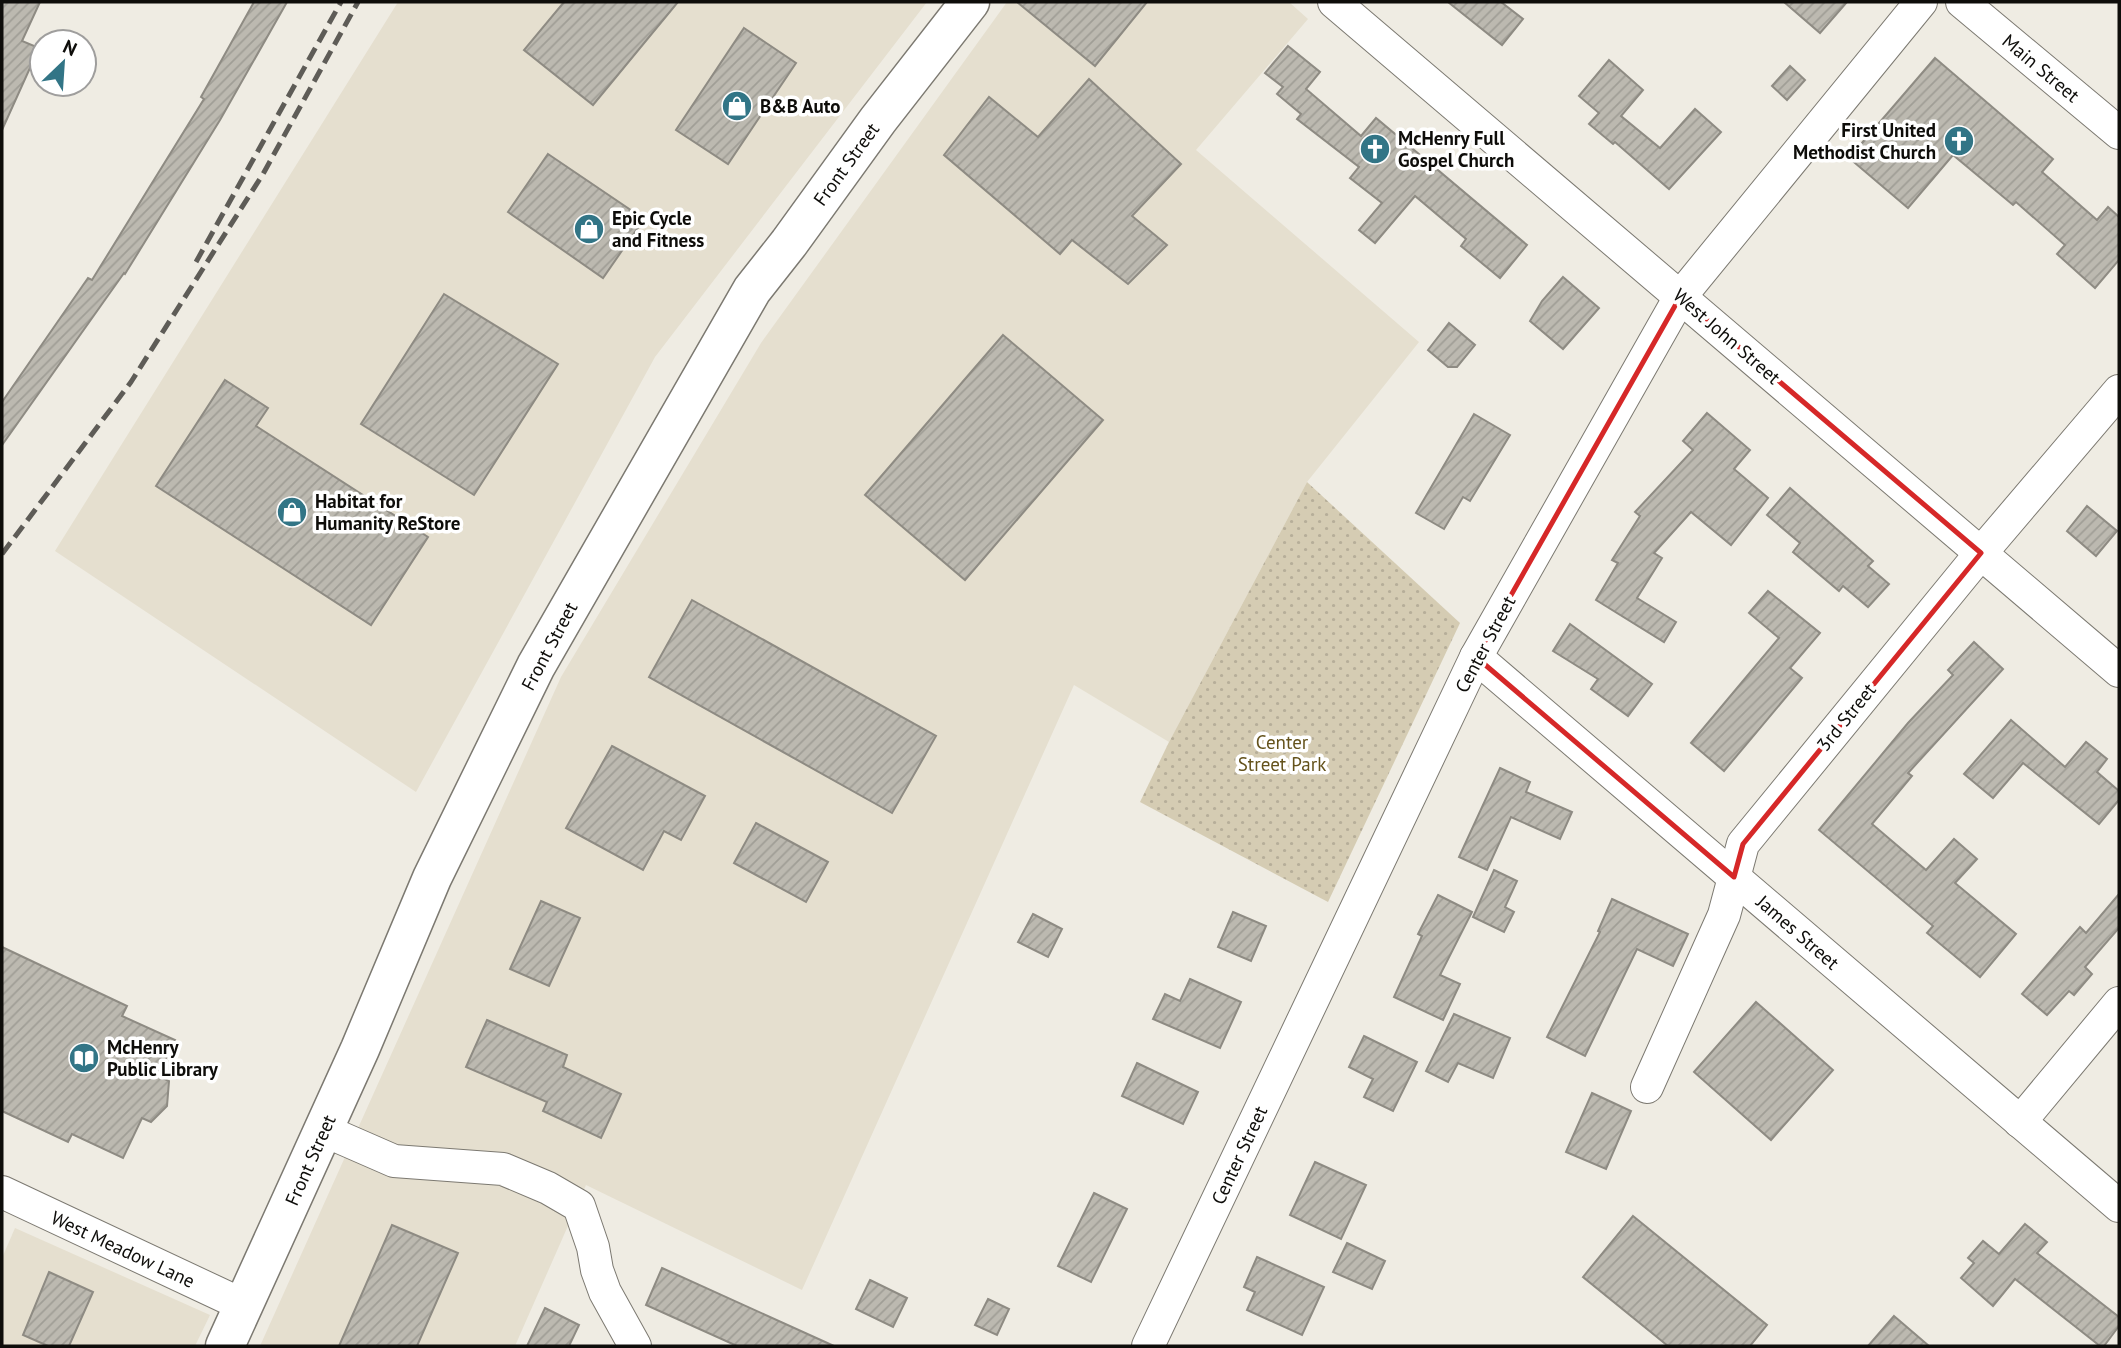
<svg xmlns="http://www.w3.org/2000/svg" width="2121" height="1348" font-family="'PT Sans',sans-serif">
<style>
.built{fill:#e5dfcf}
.park{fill:url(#park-dots)}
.building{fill:url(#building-hatch);stroke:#8e8b83;stroke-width:2}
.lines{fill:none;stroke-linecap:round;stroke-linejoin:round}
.minor-casing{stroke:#7c7971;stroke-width:34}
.major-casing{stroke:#7c7971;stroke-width:41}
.minor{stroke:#fff;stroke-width:32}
.major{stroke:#fff;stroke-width:38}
.rail{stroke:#5e5c57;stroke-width:5;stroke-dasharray:14 7;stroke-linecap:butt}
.marked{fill:none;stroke:#d62828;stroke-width:5;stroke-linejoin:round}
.labels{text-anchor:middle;stroke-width:7;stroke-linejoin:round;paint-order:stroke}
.street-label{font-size:19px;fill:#0e0d0a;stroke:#fff}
.poi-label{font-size:19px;font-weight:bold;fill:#0e0d0a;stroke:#fff;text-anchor:start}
.park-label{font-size:19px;fill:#64521b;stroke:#fff}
</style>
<defs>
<pattern id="park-dots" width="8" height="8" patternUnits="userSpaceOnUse" patternTransform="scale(1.75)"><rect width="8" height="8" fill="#d5ccb3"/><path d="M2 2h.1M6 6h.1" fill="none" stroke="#b6ae99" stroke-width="1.8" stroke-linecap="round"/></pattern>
<pattern id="building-hatch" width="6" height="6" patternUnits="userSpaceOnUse" patternTransform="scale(1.75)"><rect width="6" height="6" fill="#bcb9b0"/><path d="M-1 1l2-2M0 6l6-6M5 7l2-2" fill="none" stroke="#a09e96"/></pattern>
</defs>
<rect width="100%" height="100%" fill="#efece3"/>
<g class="built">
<polygon points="398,2 927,2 655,357 416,792 55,551"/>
<polygon points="1007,2 1289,2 1308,19 1196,150 1419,342 1307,482 1169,742 1074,685 802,1290 586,1185 515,1346 260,1346 561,677 761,343"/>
<polygon points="15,1228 210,1315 195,1346 2,1346 2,1258"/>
</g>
<polygon class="park" points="1307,482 1460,623 1328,902 1140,802 1169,742"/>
<g class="building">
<polygon points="2,2 40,2 22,41 39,48 2,130"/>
<polygon points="254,2 287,2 220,120 125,274 124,273 2,445 2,402 88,278 92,280 204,99 201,97"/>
<polygon points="564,2 678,2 593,105 524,50"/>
<polygon points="1017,2 1147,2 1095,66"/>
<polygon points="1448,2 1501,2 1523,19 1502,45"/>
<polygon points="1784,2 1847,2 1820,33"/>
<polygon points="744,28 796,63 728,164 676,130"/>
<polygon points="1288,46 1320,72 1306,89 1361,136 1376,118 1527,245 1500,278 1461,246 1466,239 1415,196 1375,243 1359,230 1382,203 1350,178 1359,167 1297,119 1301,114 1277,94 1283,87 1265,73"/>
<polygon points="1935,58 2053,159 2042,172 2097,220 2108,207 2119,217 2119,260 2095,288 2057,254 2065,245 2016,202 2013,205 1953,155 1908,208 1849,158"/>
<polygon points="1609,60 1643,90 1621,116 1660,148 1695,109 1721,132 1669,189 1615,142 1613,144 1589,124 1599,113 1579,96"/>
<polygon points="1790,66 1805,80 1787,100 1772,86"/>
<polygon points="1089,79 1181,164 1132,216 1167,245 1128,284 1072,240 1060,254 944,155 989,97 1038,137"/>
<polygon points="548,154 644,219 603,278 508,212"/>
<polygon points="1563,277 1599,308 1563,349 1530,321 1542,301"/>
<polygon points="444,294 558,364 474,495 361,424"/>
<polygon points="1449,323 1475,345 1457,367 1448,367 1428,350"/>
<polygon points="1003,335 1103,420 965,580 865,495"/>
<polygon points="225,380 268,408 256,426 428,537 371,625 156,486"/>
<polygon points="1707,413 1750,450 1734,469 1768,498 1731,545 1691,512 1654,553 1662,558 1637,598 1676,622 1664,642 1596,600 1618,563 1612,560 1640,516 1635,512 1693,450 1683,441"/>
<polygon points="1474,414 1510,435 1470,501 1463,497 1444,529 1416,513"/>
<polygon points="1790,488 1873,561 1868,566 1889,584 1868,607 1843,586 1839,591 1793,552 1800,543 1767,515"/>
<polygon points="2087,506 2117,531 2096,556 2067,531"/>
<polygon points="1768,591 1820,633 1790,668 1802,678 1724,771 1691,743 1779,638 1749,613"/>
<polygon points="692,600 936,736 892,813 649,677"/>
<polygon points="1570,624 1652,684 1628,716 1591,689 1598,679 1553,651"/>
<polygon points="1974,642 2003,669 1908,773 1912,776 1872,824 1926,870 1954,839 1977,859 1955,883 2016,934 1980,977 1927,933 1933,926 1819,830 1908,723 1953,675 1948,670"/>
<polygon points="2011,720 2065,767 2086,742 2107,759 2097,772 2119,791 2119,800 2099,824 2023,763 1993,798 1964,774"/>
<polygon points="612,746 705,796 681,840 664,831 643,870 566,828"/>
<polygon points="1500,768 1530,782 1526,792 1572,812 1560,839 1511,817 1487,870 1459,857"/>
<polygon points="756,823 828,862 806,902 734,863"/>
<polygon points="1494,870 1517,881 1505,907 1514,912 1504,932 1473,917"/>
<polygon points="2119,894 2119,928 2085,967 2092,974 2074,995 2069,991 2047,1015 2022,994 2080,927 2086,933"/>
<polygon points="1438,895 1472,912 1440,975 1460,984 1443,1020 1394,997 1422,936 1418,934"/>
<polygon points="1612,899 1688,934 1673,966 1637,949 1585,1056 1547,1037 1600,932 1598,931"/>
<polygon points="541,901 580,918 549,986 510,969"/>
<polygon points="1233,912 1266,926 1251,961 1218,947"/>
<polygon points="1033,914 1062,929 1048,957 1018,942"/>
<polygon points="2,947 127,1006 122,1016 175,1040 158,1076 169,1081 167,1106 151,1122 142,1118 123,1158 72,1134 68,1142 2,1111"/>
<polygon points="1190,979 1241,1002 1220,1048 1153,1019 1165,994 1180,1001"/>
<polygon points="1756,1002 1833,1070 1771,1140 1694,1072"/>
<polygon points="1454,1014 1510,1038 1493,1078 1458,1063 1448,1082 1426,1071"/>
<polygon points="487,1020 567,1055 563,1067 621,1094 601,1138 543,1111 547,1102 466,1067"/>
<polygon points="1364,1036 1417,1062 1393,1111 1364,1097 1373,1079 1349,1067"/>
<polygon points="1137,1063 1198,1092 1183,1124 1122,1096"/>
<polygon points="1592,1093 1631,1111 1606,1169 1566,1152"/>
<polygon points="1315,1162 1366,1185 1341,1239 1290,1215"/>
<polygon points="1094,1193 1127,1209 1091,1282 1058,1266"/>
<polygon points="1633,1216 1767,1325 1750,1346 1668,1346 1583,1277"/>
<polygon points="2025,1224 2047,1242 2037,1253 2119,1317 2119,1326 2104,1346 2100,1346 2015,1279 1993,1306 1961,1278 1974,1263 1968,1258 1983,1241 1999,1254"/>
<polygon points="392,1225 458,1253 417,1346 339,1346"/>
<polygon points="1347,1243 1385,1261 1372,1289 1333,1272"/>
<polygon points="1257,1257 1324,1287 1302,1335 1247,1310 1255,1292 1244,1287"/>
<polygon points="662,1268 834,1346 737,1346 646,1305"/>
<polygon points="49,1272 93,1292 69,1346 48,1346 23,1335"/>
<polygon points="870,1280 907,1298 893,1327 856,1309"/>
<polygon points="988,1299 1009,1309 997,1335 975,1325"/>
<polygon points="545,1308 579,1325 569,1346 527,1346"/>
<polygon points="1894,1316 1929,1346 1868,1346"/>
</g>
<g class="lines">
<g class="minor-casing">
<g id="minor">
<polyline points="1334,2 2119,671"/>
<polyline points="1962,2 2119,133"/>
<polyline points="1476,657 2119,1206"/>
<polyline points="1647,1087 1724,915 1743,844 1981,553 2119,391"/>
<polyline points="2020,1122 2119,1003"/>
<polyline points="323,1130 394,1161 503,1169 548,1188 579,1206 593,1247 597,1270 605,1292 635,1346"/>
<polyline points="2,1192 243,1305"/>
<polyline points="1148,1346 1476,657 1680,297 1921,2"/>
</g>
</g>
<g class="major-casing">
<polyline id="major" points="225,1346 360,1049 432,878 536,666 752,290 789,243 878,120 970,2"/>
</g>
<use href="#minor" class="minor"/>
<use href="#major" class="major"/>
<g class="rail">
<polyline points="196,262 341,2"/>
<polyline points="2,554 131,382 263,174 358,2"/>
</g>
</g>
<path class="marked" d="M1680,297L1981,553L1743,844L1734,877L1476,657Z"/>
<defs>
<g id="shop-disc" transform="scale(1.575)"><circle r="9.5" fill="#327586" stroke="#fff"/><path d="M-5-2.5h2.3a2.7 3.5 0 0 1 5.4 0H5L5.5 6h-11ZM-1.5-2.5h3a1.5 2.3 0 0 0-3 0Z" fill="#fff"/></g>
<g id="church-disc" transform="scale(1.575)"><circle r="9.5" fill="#327586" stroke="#fff"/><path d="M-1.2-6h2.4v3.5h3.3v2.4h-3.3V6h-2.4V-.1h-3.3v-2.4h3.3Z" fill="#fff"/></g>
<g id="library-disc" transform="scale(1.575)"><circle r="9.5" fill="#327586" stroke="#fff"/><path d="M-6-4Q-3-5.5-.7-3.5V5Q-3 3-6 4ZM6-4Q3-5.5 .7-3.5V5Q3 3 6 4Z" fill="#fff"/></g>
</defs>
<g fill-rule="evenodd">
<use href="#shop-disc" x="737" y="106"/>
<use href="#church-disc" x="1959" y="141"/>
<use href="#church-disc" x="1375" y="149"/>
<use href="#shop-disc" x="589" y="229"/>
<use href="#shop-disc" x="292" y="512"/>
<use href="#library-disc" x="84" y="1058"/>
</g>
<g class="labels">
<g class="street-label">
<text transform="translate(2041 68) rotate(40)" y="7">Main Street</text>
<text transform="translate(846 164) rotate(-54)" y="7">Front Street</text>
<text transform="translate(1727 336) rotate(41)" y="7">West John Street</text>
<text transform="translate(1485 644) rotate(-62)" y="7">Center Street</text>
<text transform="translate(549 646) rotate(-62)" y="7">Front Street</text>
<text transform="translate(1846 717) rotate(-51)" y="7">3rd Street</text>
<text transform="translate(1798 932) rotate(41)" y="7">James Street</text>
<text transform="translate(1239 1155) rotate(-65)" y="7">Center Street</text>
<text transform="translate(310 1160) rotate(-66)" y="7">Front Street</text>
<text transform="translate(123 1249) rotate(25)" y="7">West Meadow Lane</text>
</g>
<g class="poi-label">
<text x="760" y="113">B&amp;B Auto</text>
<text x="1936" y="137" text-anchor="end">First United<tspan x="1936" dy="22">Methodist Church</tspan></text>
<text x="1398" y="145">McHenry Full<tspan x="1398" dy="22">Gospel Church</tspan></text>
<text x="612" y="225">Epic Cycle<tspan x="612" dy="22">and Fitness</tspan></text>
<text x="315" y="508">Habitat for<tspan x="315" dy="22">Humanity ReStore</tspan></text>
<text x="107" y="1054">McHenry<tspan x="107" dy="22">Public Library</tspan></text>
</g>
<g class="park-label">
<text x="1282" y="749">Center<tspan x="1282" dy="22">Street Park</tspan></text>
</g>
</g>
<rect width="2121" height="1348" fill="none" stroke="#0e0d0a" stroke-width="7"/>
<g transform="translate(63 63) rotate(25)"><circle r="33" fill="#ffffff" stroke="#9f9e9d" stroke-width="2"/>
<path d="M0-5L12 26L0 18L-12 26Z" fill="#327586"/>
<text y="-10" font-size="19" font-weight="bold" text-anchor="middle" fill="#0e0d0a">N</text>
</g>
</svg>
